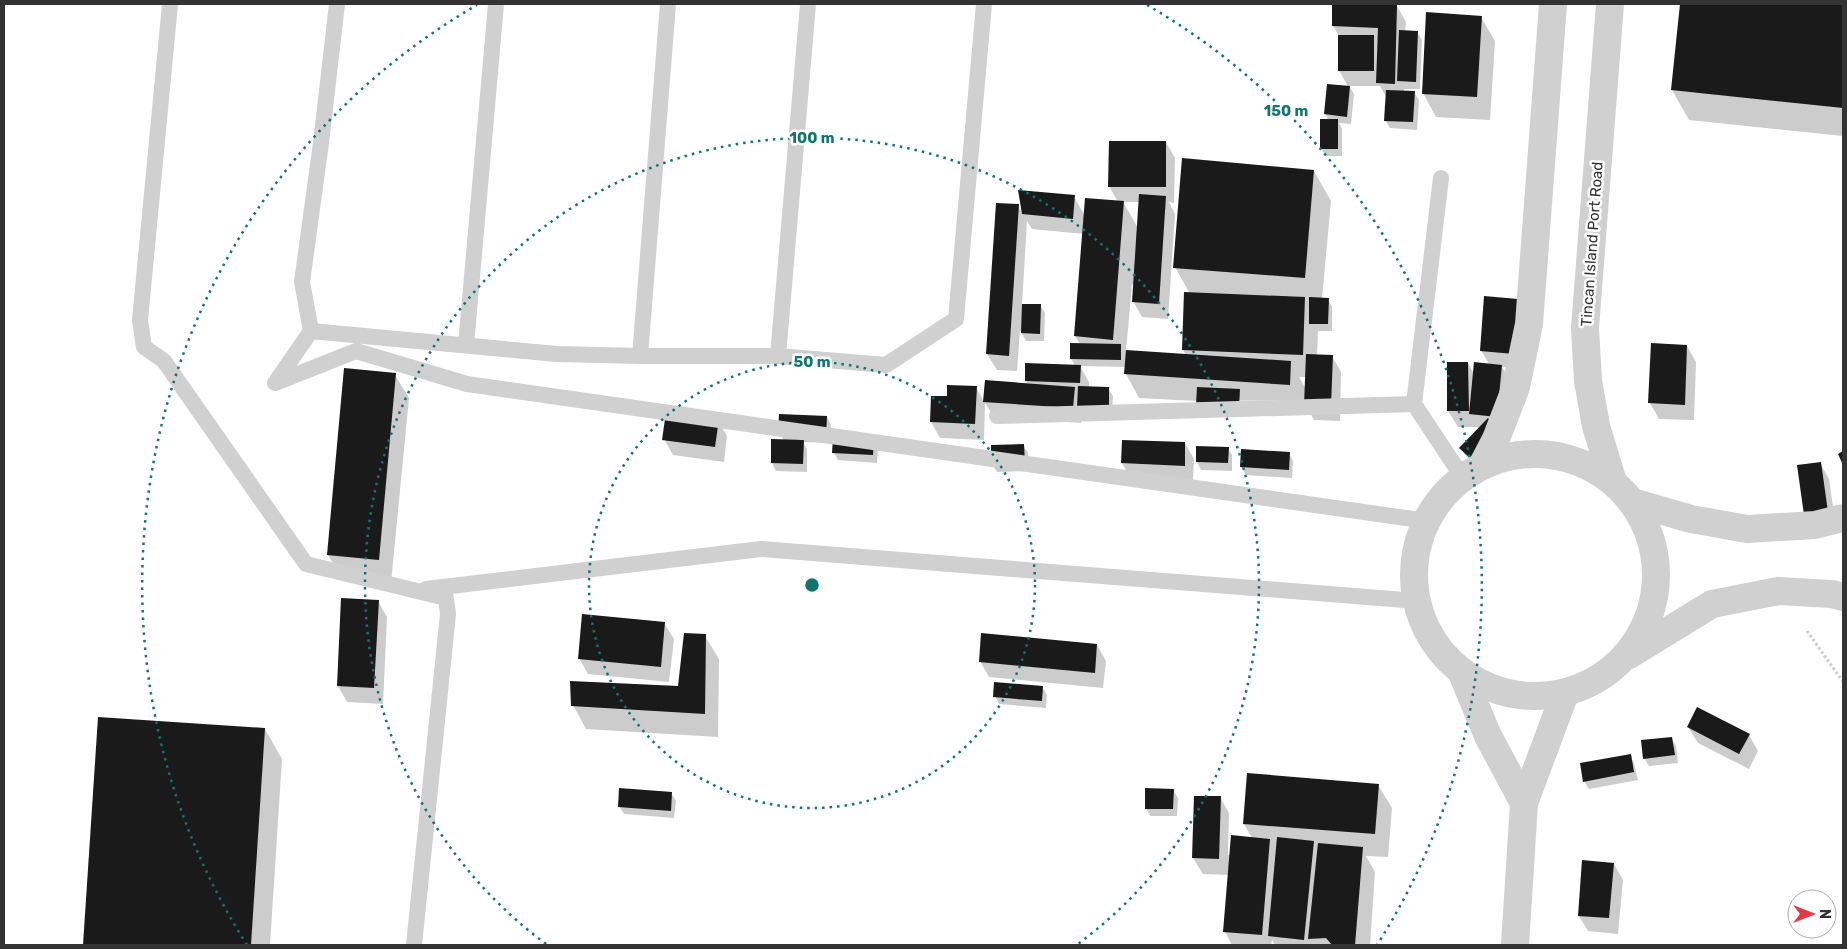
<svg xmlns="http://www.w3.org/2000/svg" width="1847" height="949" font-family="Rubik,sans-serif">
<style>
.shadow{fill:#0003;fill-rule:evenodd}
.building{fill:#1a1a1a}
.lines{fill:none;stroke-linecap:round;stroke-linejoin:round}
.path{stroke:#cdcdcd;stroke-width:3;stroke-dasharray:2.5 2.5;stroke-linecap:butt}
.service{stroke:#d0d0d0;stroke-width:16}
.minor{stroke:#d0d0d0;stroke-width:28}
.tertiary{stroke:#d0d0d0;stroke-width:28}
.ring{fill:none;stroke:#0f766e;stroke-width:2.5;stroke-dasharray:2.5 5}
.labels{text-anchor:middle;stroke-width:5;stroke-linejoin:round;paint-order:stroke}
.street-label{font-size:15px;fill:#333;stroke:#fff}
.centre{fill:#0f766e;stroke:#fff;stroke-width:2.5}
.ring-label{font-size:15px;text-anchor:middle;font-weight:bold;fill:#0f766e;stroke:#fff;stroke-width:5;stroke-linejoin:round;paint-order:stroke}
</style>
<rect width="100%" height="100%" fill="#fff"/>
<g class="shadow">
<polygon points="1333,4 1397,6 1406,22 1405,31 1417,32 1422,40 1420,89 1404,89 1404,92 1414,92 1419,100 1417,130 1390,128 1385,120 1387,98 1380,86 1349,86 1354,94 1351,124 1339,123 1342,128 1342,156 1326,156 1321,149 1329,121 1325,114 1348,87 1339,70 1339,36 1333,26"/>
<polygon points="1681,4 1843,4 1843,136 1689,120 1672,90"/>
<polygon points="1481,17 1495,41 1490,120 1436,117 1423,93"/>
<path d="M1166,142L1175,158L1174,203L1169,202L1175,214L1168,319L1142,317L1133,301L1134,285L1132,284L1126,351L1186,355L1183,350L1190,294L1175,267L1314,171L1331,201L1322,299H1328L1332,307V331H1318L1317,356H1332L1341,372L1340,421L1314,420L1303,400L1197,401L1139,398L1126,374V367L1080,366L1089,382V388H1108L1113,396L1112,415L1082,414L1081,423L994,417L985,403L984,440L940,438L931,422L932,397H948L976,387L984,402L1028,385L1026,381L1075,366L1071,358L1080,344L1075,336L1084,234L1032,229L1027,221L1022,305H1040L1045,313L1044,341H1026L1020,330L1017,371L997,370L987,354L1018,206L1023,214L1074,197L1085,216L1118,202L1109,186ZM1123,202H1140L1138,228ZM1299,377H1306V389Z"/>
<polygon points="1485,298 1523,369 1502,367 1511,382 1475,465 1465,455 1461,448 1479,429 1478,427 1458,427 1448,411 1448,363 1468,363 1474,374 1489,364 1481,350"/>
<polygon points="1687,346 1696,362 1694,420 1659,419 1650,403"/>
<polygon points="395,375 409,398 391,583 342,578 328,555"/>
<polygon points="827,417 831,425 830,443 803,442 807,449 807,472 776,471 772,463 772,440 784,441 780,433"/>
<polygon points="718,421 727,436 724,462 673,455 664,439"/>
<polygon points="1123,441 1185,443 1194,459 1193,481 1131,479 1122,463"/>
<polygon points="1023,445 1028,453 1028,471 997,472 992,464"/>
<polygon points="1197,447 1228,448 1232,455 1232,471 1201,470 1197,462"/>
<polygon points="878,448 877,463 838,460 834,453"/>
<polygon points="1289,453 1293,461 1292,478 1246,475 1241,467"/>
<polygon points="1820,463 1829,479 1836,528 1814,530"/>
<polygon points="343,599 378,601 387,617 383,704 347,702 338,686"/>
<polygon points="664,623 674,639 669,682 588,674 579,658"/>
<polygon points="705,636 719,659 718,737 586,729 573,705 679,688"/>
<polygon points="1097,645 1106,661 1103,688 989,677 980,661"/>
<polygon points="1042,687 1047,695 1046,708 999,704 995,696"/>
<polygon points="99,718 265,729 282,759 270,945 85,945"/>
<polygon points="1688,727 1749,735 1758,751 1749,769 1698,743"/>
<polygon points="1671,738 1676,746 1678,763 1649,766 1644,758"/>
<polygon points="1630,756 1634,763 1638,780 1589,789 1584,781"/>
<polygon points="1378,785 1392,808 1388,857 1366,856 1375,872 1370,945 1275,945 1272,940 1271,945 1232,945 1225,932 1229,875 1203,874 1193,858 1195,797 1220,797 1229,813 1228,855 1230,855 1252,838 1244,824"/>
<polygon points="1173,790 1178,798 1177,816 1150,816 1146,808"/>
<polygon points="671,793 676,801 674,818 624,814 619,806"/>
<polygon points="1614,864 1623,880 1618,934 1588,931 1579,916"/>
</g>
<g class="building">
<polygon points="1332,4 1397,5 1395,84 1376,83 1378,28 1332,26"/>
<polygon points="1680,4 1843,4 1843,108 1671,90"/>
<polygon points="1426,12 1482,16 1477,97 1422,94"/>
<polygon points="1399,30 1418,31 1416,82 1397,81"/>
<rect x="1338" y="35" width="36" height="36"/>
<polygon points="1327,84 1350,86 1347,117 1324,114"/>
<polygon points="1386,90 1415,91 1413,122 1384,121"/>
<rect x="1320" y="119" width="18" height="30"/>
<polygon points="1109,141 1166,141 1166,187 1108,187"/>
<polygon points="1182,158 1314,170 1305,278 1173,268"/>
<polygon points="1018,190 1075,195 1073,219 1022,214"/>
<polygon points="1139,194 1166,196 1159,304 1132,302"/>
<polygon points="1085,198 1124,201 1113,340 1074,336"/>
<polygon points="996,203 1019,204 1009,356 986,354"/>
<polygon points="1184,292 1305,297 1303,355 1182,350"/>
<polygon points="1484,296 1518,299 1514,354 1480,351"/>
<polygon points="1309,297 1329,298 1328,324 1309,324"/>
<polygon points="1022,304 1041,304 1040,334 1021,333"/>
<polygon points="1070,343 1121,344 1121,360 1070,359"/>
<polygon points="1651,343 1687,345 1685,405 1648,403"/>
<polygon points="1126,350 1291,361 1290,385 1124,374"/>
<polygon points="1306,354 1333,355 1331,406 1304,405"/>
<polygon points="1447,362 1468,362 1469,411 1447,411"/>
<polygon points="1474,362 1502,365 1497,417 1469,414"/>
<polygon points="1025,363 1081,365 1080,383 1025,381"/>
<polygon points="344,368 396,373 379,560 327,555"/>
<polygon points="985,380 1075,387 1073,408 983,402"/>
<polygon points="947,385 977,386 975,424 930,422 931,396 947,396"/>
<polygon points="1078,386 1109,387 1109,408 1077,407"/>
<polygon points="1197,387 1240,389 1239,407 1196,405"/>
<polygon points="666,412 719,419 715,447 662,440"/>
<polygon points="779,414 827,416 826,436 778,434"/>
<polygon points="1488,418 1499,429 1470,458 1459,448"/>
<polygon points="833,436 874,439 873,455 832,453"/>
<polygon points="771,439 804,440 803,464 771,463"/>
<polygon points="1122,440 1185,442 1185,466 1121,463"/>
<polygon points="1024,444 1025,464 991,464 991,445"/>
<polygon points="1196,446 1229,447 1228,463 1196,462"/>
<polygon points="1241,449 1290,452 1289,470 1240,467"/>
<polygon points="1843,451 1843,465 1838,454"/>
<polygon points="1821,462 1828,512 1804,515 1797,465"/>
<polygon points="341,598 379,600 374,688 337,686"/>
<polygon points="582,614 665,622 661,667 578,659"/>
<polygon points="684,633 706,634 705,714 571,706 570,681 678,686"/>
<polygon points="981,633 1097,644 1095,673 979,662"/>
<polygon points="994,682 1043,686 1042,701 993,697"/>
<polygon points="1697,707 1750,734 1739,754 1687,727"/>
<polygon points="98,717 265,728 251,945 83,945"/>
<polygon points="1672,737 1675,755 1643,759 1641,740"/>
<polygon points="1631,754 1634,772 1583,782 1580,763"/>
<polygon points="1247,773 1379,784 1375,834 1243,824"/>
<polygon points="619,788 672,792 671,811 618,807"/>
<polygon points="1145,788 1174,789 1173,809 1145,809"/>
<polygon points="1194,796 1221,796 1219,859 1192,858"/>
<polygon points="1231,835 1270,839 1262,935 1223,932"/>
<polygon points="1277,837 1314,841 1304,940 1268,936"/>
<polygon points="1318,843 1363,847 1355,945 1332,945 1326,938 1308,939"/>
<polygon points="1582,860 1614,863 1609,918 1578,916"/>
</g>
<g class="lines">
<polyline class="path" points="1807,631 1841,679 1843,681"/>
<g class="service">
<polyline points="170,4 140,320 144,347 164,361 306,564 446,598 448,614 414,945"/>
<polyline points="984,4 956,319 886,365 778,356 640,356 557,354 311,331 275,383 356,351 467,384 1427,521"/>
<polyline points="1441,178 1414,404 1463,478"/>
<polyline points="311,331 302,282 321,143 337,4"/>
<polyline points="466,345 496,4"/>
<polyline points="640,356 668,4"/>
<polyline points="778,356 808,4"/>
<polyline points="997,416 1414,404"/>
<polyline points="426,589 761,549 1417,601"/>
</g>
<g class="minor">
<polyline points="1461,671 1488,736 1524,803"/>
<polyline points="1515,945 1524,803 1565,693"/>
</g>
<g class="tertiary">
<polyline points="1610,4 1585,328 1588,381 1596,426 1613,482"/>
<circle cx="1535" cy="575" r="121"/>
<polyline points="1482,466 1496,439 1516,387 1529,324 1553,4"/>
<polyline points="1632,502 1691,519 1747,529 1815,525 1843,518"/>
<polyline points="1629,655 1712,604 1778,591 1832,594 1843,597"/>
</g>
</g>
<g class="ring">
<circle cx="812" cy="585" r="223"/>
<path d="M546 944A447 447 0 1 1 1078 944"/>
<path d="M247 945A670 670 0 0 1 477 5M1147 5A670 670 0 0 1 1377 945"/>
</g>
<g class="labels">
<g class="street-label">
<text transform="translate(1592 244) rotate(-86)" y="5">Tincan Island Port Road</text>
</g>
</g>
<circle cx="812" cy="585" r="8" class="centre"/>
<g class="ring-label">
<text x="1286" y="116">150 m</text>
<text x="812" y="143">100 m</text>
<text x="812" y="367">50 m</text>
</g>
<rect width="1847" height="949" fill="none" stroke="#333333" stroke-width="10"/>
<g transform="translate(1812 914) rotate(90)"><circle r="24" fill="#ffffff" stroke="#adadad"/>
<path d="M0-4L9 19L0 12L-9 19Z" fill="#e63946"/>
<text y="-8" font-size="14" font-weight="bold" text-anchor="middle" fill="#333333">N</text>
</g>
</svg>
